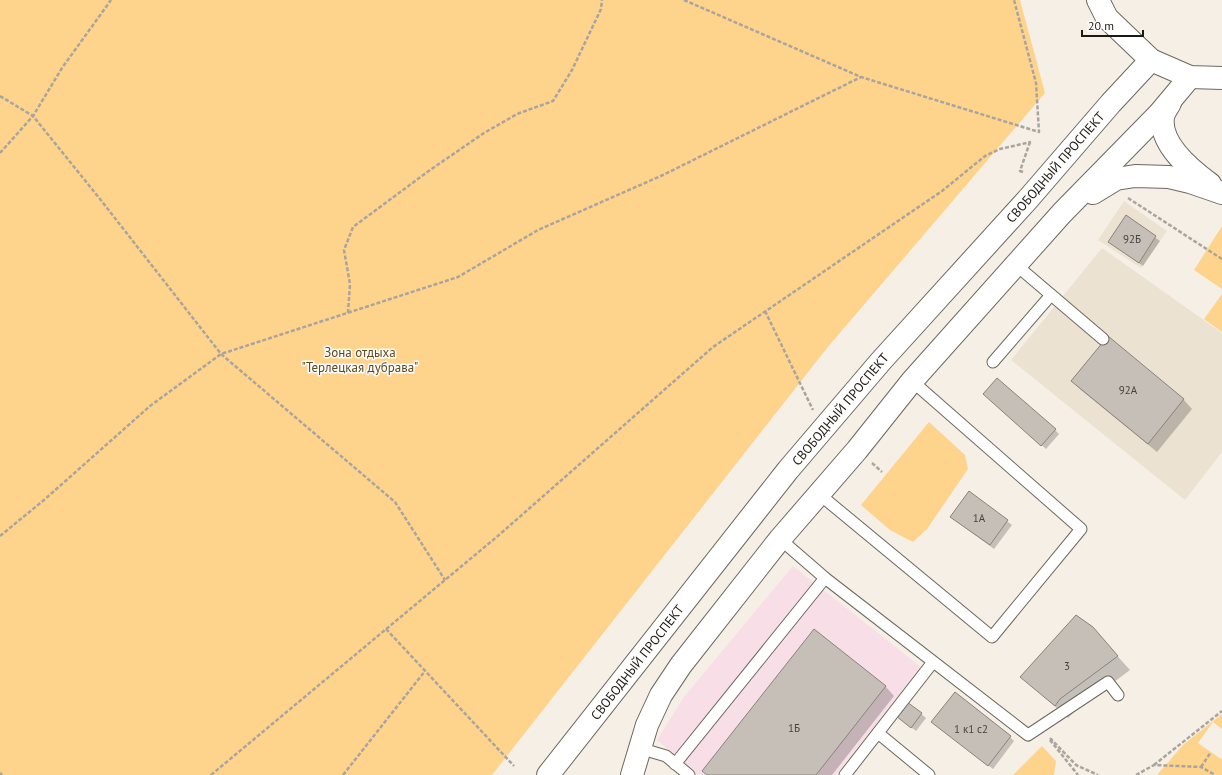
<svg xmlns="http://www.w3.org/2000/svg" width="1222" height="775" font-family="'PT Sans',sans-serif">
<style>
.commercial{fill:#f7dee7}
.built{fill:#ece2d2}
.green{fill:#fed48d}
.shadow{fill:#0003}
.building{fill:#c6bfb7;stroke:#8a837c}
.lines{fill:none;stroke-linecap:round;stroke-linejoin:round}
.service-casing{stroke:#6d6860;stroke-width:13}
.secondary-casing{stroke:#6d6860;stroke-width:24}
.primary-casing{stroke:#6d6860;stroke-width:24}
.path{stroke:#a9a49d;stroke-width:2.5;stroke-dasharray:4 2;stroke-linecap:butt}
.service{stroke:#fff;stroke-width:11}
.secondary{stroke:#fff;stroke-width:22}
.primary{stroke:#fff;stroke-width:22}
.labels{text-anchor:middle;stroke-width:3;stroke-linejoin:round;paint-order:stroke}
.number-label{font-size:11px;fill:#46423e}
.street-label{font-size:13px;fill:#1b1916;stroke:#fefdfb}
.park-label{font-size:13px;fill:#5f4921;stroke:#fefdfb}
</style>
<rect width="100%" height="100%" fill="#f5efe6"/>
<polygon class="commercial" points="793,566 921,667 836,775 698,775 657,740 684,697"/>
<g class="built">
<polygon points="1124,201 1167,231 1141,268 1098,240"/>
<polygon points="1102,248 1222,333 1222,452 1185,500 1011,360"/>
</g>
<g class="green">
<polygon points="0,0 1020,0 1045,93 827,348 492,775 0,775"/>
<polygon points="1222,226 1222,289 1194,270"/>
<polygon points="1222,294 1222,332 1204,319"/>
<polygon points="929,422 965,455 968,469 927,529 913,542 890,530 861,505"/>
<polygon points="1222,714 1222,729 1213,722 1198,743 1221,759 1222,758 1222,775 1157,775 1183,745"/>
<polygon points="1042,746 1056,761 1054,775 1013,775"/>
</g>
<g class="shadow">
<polygon points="1126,217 1160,241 1143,266 1109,242"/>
<polygon points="1108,337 1184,400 1192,409 1157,452 1081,390 1072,381"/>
<polygon points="988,398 1055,430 1059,434 1046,449"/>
<polygon points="969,493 1012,525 994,549 956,521"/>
<polygon points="1092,628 1130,670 1074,712 1068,718 1022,677"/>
<polygon points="814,630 886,687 894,696 832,775 708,775"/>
<polygon points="908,703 926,718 916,731 902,720"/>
<polygon points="937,726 1010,737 1014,741 993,769"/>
</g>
<g class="building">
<polygon points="1126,215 1156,236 1139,263 1108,242"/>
<polygon points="1108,336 1184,399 1148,444 1071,381"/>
<polygon points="997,378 1056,429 1041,446 983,394"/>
<polygon points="969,491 1008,520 990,545 950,517"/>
<polygon points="1076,615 1093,627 1118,656 1060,699 1055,706 1020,677"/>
<polygon points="814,629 886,686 816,775 707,775 702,771"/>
<polygon points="955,692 1011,736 988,766 931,722"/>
<polygon points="907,702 922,713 911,728 896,716"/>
</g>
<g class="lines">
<g class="service-casing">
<g id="service">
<polyline points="1016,265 1103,339"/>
<polyline points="993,362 1051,295"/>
<polyline points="819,494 992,637 1081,529 912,381"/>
<polyline points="780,539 825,578 1028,735 1108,682 1118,695"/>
<polyline points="878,733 929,775"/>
<polyline points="639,748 666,756 689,775"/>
<polyline points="675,764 825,578"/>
<polyline points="845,775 933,662"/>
</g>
</g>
<g class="secondary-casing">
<g id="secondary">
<path d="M1170,103C1168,107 1164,112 1163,117C1159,144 1191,170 1210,184"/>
<polyline points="1093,193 1116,179 1135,176 1169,177 1190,182 1222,193"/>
<polyline points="548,775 788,470 881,361 1029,198 1111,103 1151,60"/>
<polyline points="632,775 647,725 661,695 681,665 780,539 857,450 912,381 1062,213 1159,114 1190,77"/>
</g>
</g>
<g class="primary-casing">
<polyline id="primary" points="1098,0 1107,18 1151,60 1190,77 1222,78"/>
</g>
<g class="path">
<polyline points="684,0 861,77 1039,132 1036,83 1014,0"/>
<polyline points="0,96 33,116 100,199 221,354 395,502 445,580"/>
<polyline points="0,153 33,116 62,68 111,0"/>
<polyline points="1023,172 1020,171 1030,142"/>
<polyline points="1128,198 1222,259"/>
<polyline points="765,311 813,410"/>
<polyline points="348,313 350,284 344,250 353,227 430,170 484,133 517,114 553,101 572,70 601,9 602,0"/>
<polyline points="872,463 882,472"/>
<polyline points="0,536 44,500 150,406 221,354 458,277 538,230 663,175 861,77"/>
<polyline points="386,629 514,766"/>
<polyline points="1050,738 1076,765 1098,775"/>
<polyline points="1050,740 1078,775"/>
<polyline points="1154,765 1222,711"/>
<polyline points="1201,767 1211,752"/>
<polyline points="0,773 2,775"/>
<polyline points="211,775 499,535 713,347 942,191 985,156 1000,149 1031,142"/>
<polyline points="343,775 425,671"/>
<polyline points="1136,775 1154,765 1201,767 1215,775"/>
</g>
<use href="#service" class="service"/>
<use href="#secondary" class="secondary"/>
<use href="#primary" class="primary"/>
</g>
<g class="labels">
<g class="number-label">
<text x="1132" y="243">92Б</text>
<text x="1128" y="394">92А</text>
<text x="979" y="522">1А</text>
<text x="1067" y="670">3</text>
<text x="794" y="732">1Б</text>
<text x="971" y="733">1 к1 с2</text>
</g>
<g class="street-label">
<text transform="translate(1055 167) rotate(-49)" y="5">СВОБОДНЫЙ ПРОСПЕКТ</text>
<text transform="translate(840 409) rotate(-50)" y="5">СВОБОДНЫЙ ПРОСПЕКТ</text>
<text transform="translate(637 662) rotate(-52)" y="5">СВОБОДНЫЙ ПРОСПЕКТ</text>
</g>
<g class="park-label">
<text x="360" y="357">Зона отдыха<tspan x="360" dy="15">"Терлецкая дубрава"</tspan></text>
</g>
</g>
<path d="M1082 30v6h61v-6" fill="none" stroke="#1b1916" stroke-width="2"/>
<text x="1088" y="30" font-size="12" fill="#1b1916" stroke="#fefdfb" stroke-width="3" paint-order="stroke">20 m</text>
</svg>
